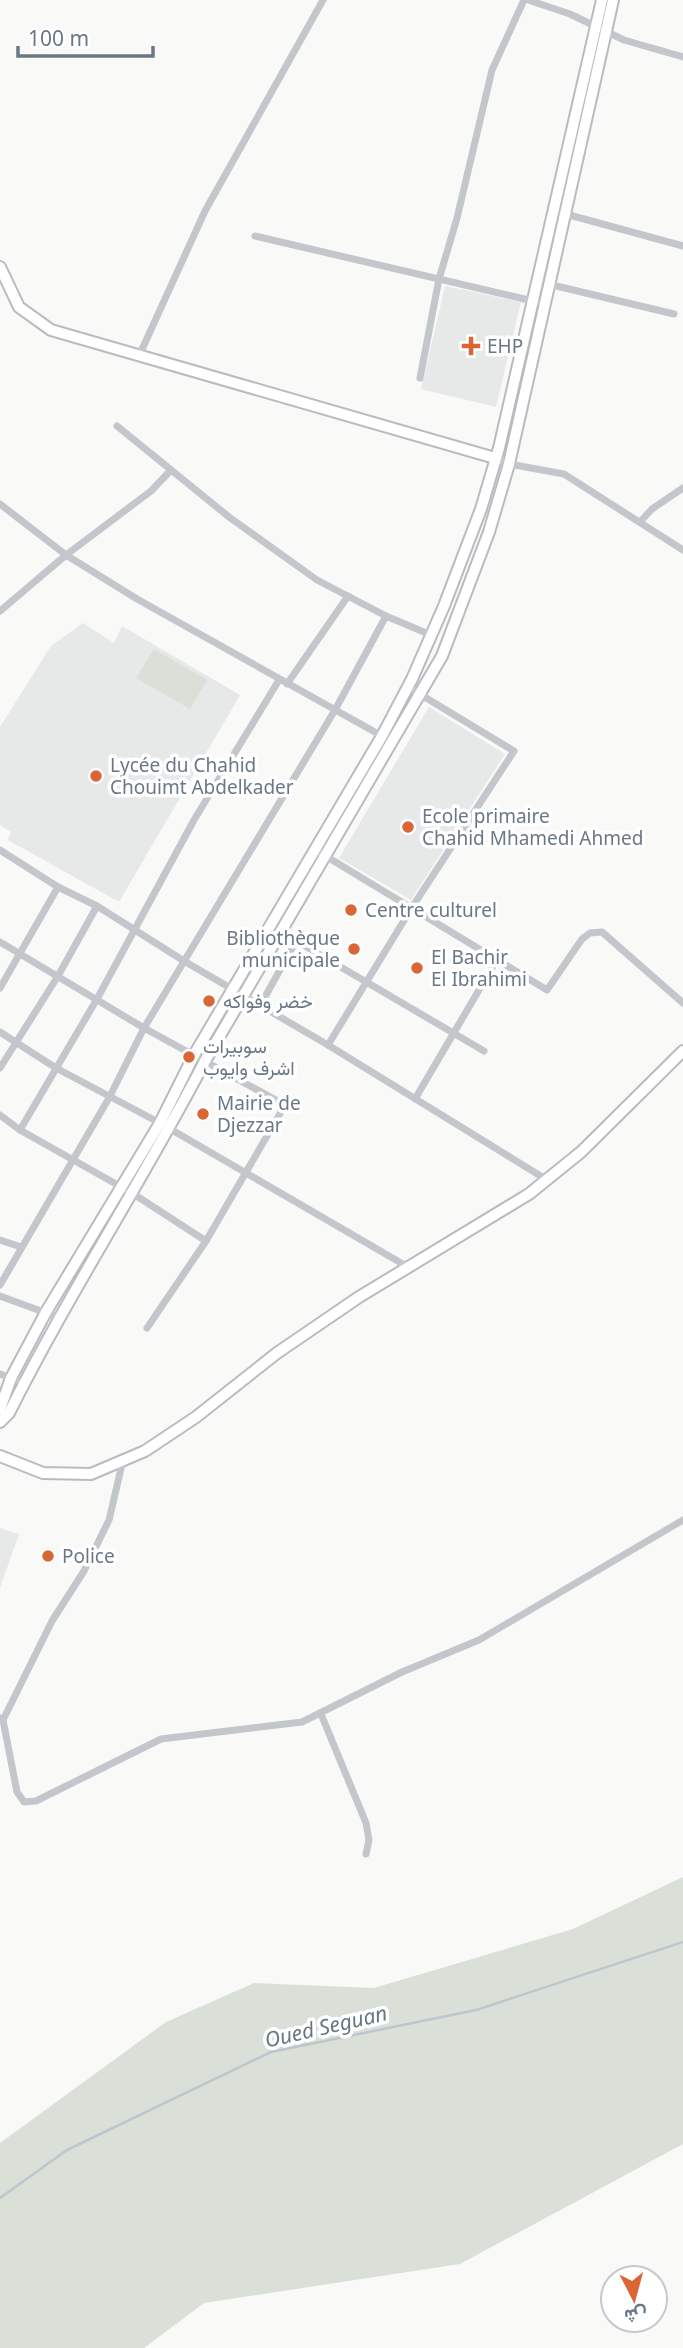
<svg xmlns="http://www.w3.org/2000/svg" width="683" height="2348" font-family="'Noto Sans',Vazirmatn,sans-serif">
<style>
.built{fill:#e7e8e8}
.green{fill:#dae0d8}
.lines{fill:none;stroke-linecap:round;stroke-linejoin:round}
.stream{stroke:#bdc6cc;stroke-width:2.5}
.secondary-casing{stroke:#b8bcc0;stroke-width:14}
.street{stroke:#c3c6ca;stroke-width:7}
.secondary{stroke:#fff;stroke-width:10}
.poi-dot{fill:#da6636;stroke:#fff;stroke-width:2.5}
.labels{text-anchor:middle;stroke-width:7;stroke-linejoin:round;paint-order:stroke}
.poi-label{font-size:19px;fill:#6a7886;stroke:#fff;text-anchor:start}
.water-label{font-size:21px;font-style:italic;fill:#667881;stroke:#fff}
</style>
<rect width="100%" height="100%" fill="#f9f9f7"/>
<g class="built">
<polygon points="445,286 521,302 496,407 421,389"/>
<polygon points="83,623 114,643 122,626 240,695 119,902 8,840 11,832 0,825 0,727 51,646"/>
<polygon points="429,707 505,754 411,900 339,858"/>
<polygon points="0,1528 19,1534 0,1588"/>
</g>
<g class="green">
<polygon points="154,649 207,680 190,709 136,678"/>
<polygon points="683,1877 683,2144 460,2264 204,2303 144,2348 0,2348 0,2143 166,2022 254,1983 374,1988 573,1929"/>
</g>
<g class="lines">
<polyline class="stream" points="0,2198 67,2150 271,2052 476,2010 683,1942"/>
<g class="secondary-casing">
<g id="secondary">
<polyline points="0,267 19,307 51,330 495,458"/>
<polyline points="0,1409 11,1378 46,1312 160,1123 194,1055 382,736 412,679 444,606 481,509 499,448 602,0"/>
<path d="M0,1422L9,1413C69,1293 143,1180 205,1061L442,656L489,532L509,464L613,0"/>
<polyline points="0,1456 43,1473 91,1474 145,1451 196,1417 277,1353 359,1297 529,1194 581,1152 683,1051"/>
</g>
</g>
<g class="street">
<polyline points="528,0 570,14 624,40 683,57"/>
<polyline points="562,213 683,246"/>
<polyline points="255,236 537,302"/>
<polyline points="548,284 674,314"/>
<polyline points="139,356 205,211 323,0"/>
<polyline points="420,378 439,279 457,218 492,70 524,0"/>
<polyline points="117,426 229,517 317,580 386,616"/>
<polyline points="495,458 509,464 564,474 683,550"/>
<polyline points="0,504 66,555 137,599 382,736"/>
<polyline points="640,522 652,509 683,488"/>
<polyline points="0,611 66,555 151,491 171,470"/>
<polyline points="287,684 348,596"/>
<polyline points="314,849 547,990 582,939 590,933 602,932 683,1003"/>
<polyline points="0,850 58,887 97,906 184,961 328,1045 547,1180"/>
<polyline points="281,932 484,1051"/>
<polyline points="0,942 144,1028 285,1105 206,1241 147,1328"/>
<polyline points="0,988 58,887"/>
<polyline points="260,1006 296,941"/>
<polyline points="0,1032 56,1068 160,1123 408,1267"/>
<polyline points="328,1045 411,909 514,751 408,687"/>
<polyline points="0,1068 58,976 97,906"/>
<polyline points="415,1099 496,961"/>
<polyline points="0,1115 20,1130 132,1193 206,1241"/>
<polyline points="20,1130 97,999 194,820 279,680"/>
<polyline points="0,1240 21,1247"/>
<polyline points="0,1285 109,1098 144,1028 335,710 386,616 431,635"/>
<polyline points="0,1296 60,1318"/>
<polyline points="0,1374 24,1383"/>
<polyline points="321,1714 366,1823 369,1840 366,1854"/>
<polyline points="0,1718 3,1720 17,1792 24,1802 36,1801 161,1739 302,1722 402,1672 479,1640 683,1520"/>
<polyline points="3,1720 52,1621 84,1571 109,1520 123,1460"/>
</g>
<use href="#secondary" class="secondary"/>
</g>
<g class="poi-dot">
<path d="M467.5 335.5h7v7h7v7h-7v7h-7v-7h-7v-7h7z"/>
<circle cx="96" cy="776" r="7"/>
<circle cx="408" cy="827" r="7"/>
<circle cx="351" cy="910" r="7"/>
<circle cx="354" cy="949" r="7"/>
<circle cx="417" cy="968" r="7"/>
<circle cx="209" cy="1001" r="7"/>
<circle cx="189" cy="1057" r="7"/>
<circle cx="203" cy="1114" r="7"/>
<circle cx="48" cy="1556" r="7"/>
</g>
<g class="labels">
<g class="poi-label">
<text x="487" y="353">EHP</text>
<text x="110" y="772">Lycée du Chahid<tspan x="110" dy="22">Chouimt Abdelkader</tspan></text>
<text x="422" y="823">Ecole primaire<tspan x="422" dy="22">Chahid Mhamedi Ahmed</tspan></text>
<text x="365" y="917">Centre culturel</text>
<text x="340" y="945" text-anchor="end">Bibliothèque<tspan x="340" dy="22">municipale</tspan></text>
<text x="431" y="964">El Bachir<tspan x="431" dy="22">El Ibrahimi</tspan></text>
<text x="223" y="1008">خضر وفواكه</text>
<text x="203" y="1053">سوبيرات<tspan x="203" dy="22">اشرف وايوب</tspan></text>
<text x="217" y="1110">Mairie de<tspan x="217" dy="22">Djezzar</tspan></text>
<text x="62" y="1563">Police</text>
</g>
<g class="water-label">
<text transform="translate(326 2027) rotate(-13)" y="7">Oued Seguan</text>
</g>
</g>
<g transform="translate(634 2299) rotate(174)"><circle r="33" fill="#ffffff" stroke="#c3c9cf" stroke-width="2"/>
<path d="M0-5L12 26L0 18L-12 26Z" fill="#da6636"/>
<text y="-10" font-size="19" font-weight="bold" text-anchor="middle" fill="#6a7886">ش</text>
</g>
<path d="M18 46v10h135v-10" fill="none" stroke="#6a7886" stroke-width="3.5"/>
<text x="28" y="46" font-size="21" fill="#6a7886" stroke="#ffffff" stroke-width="5" paint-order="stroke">100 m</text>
</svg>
